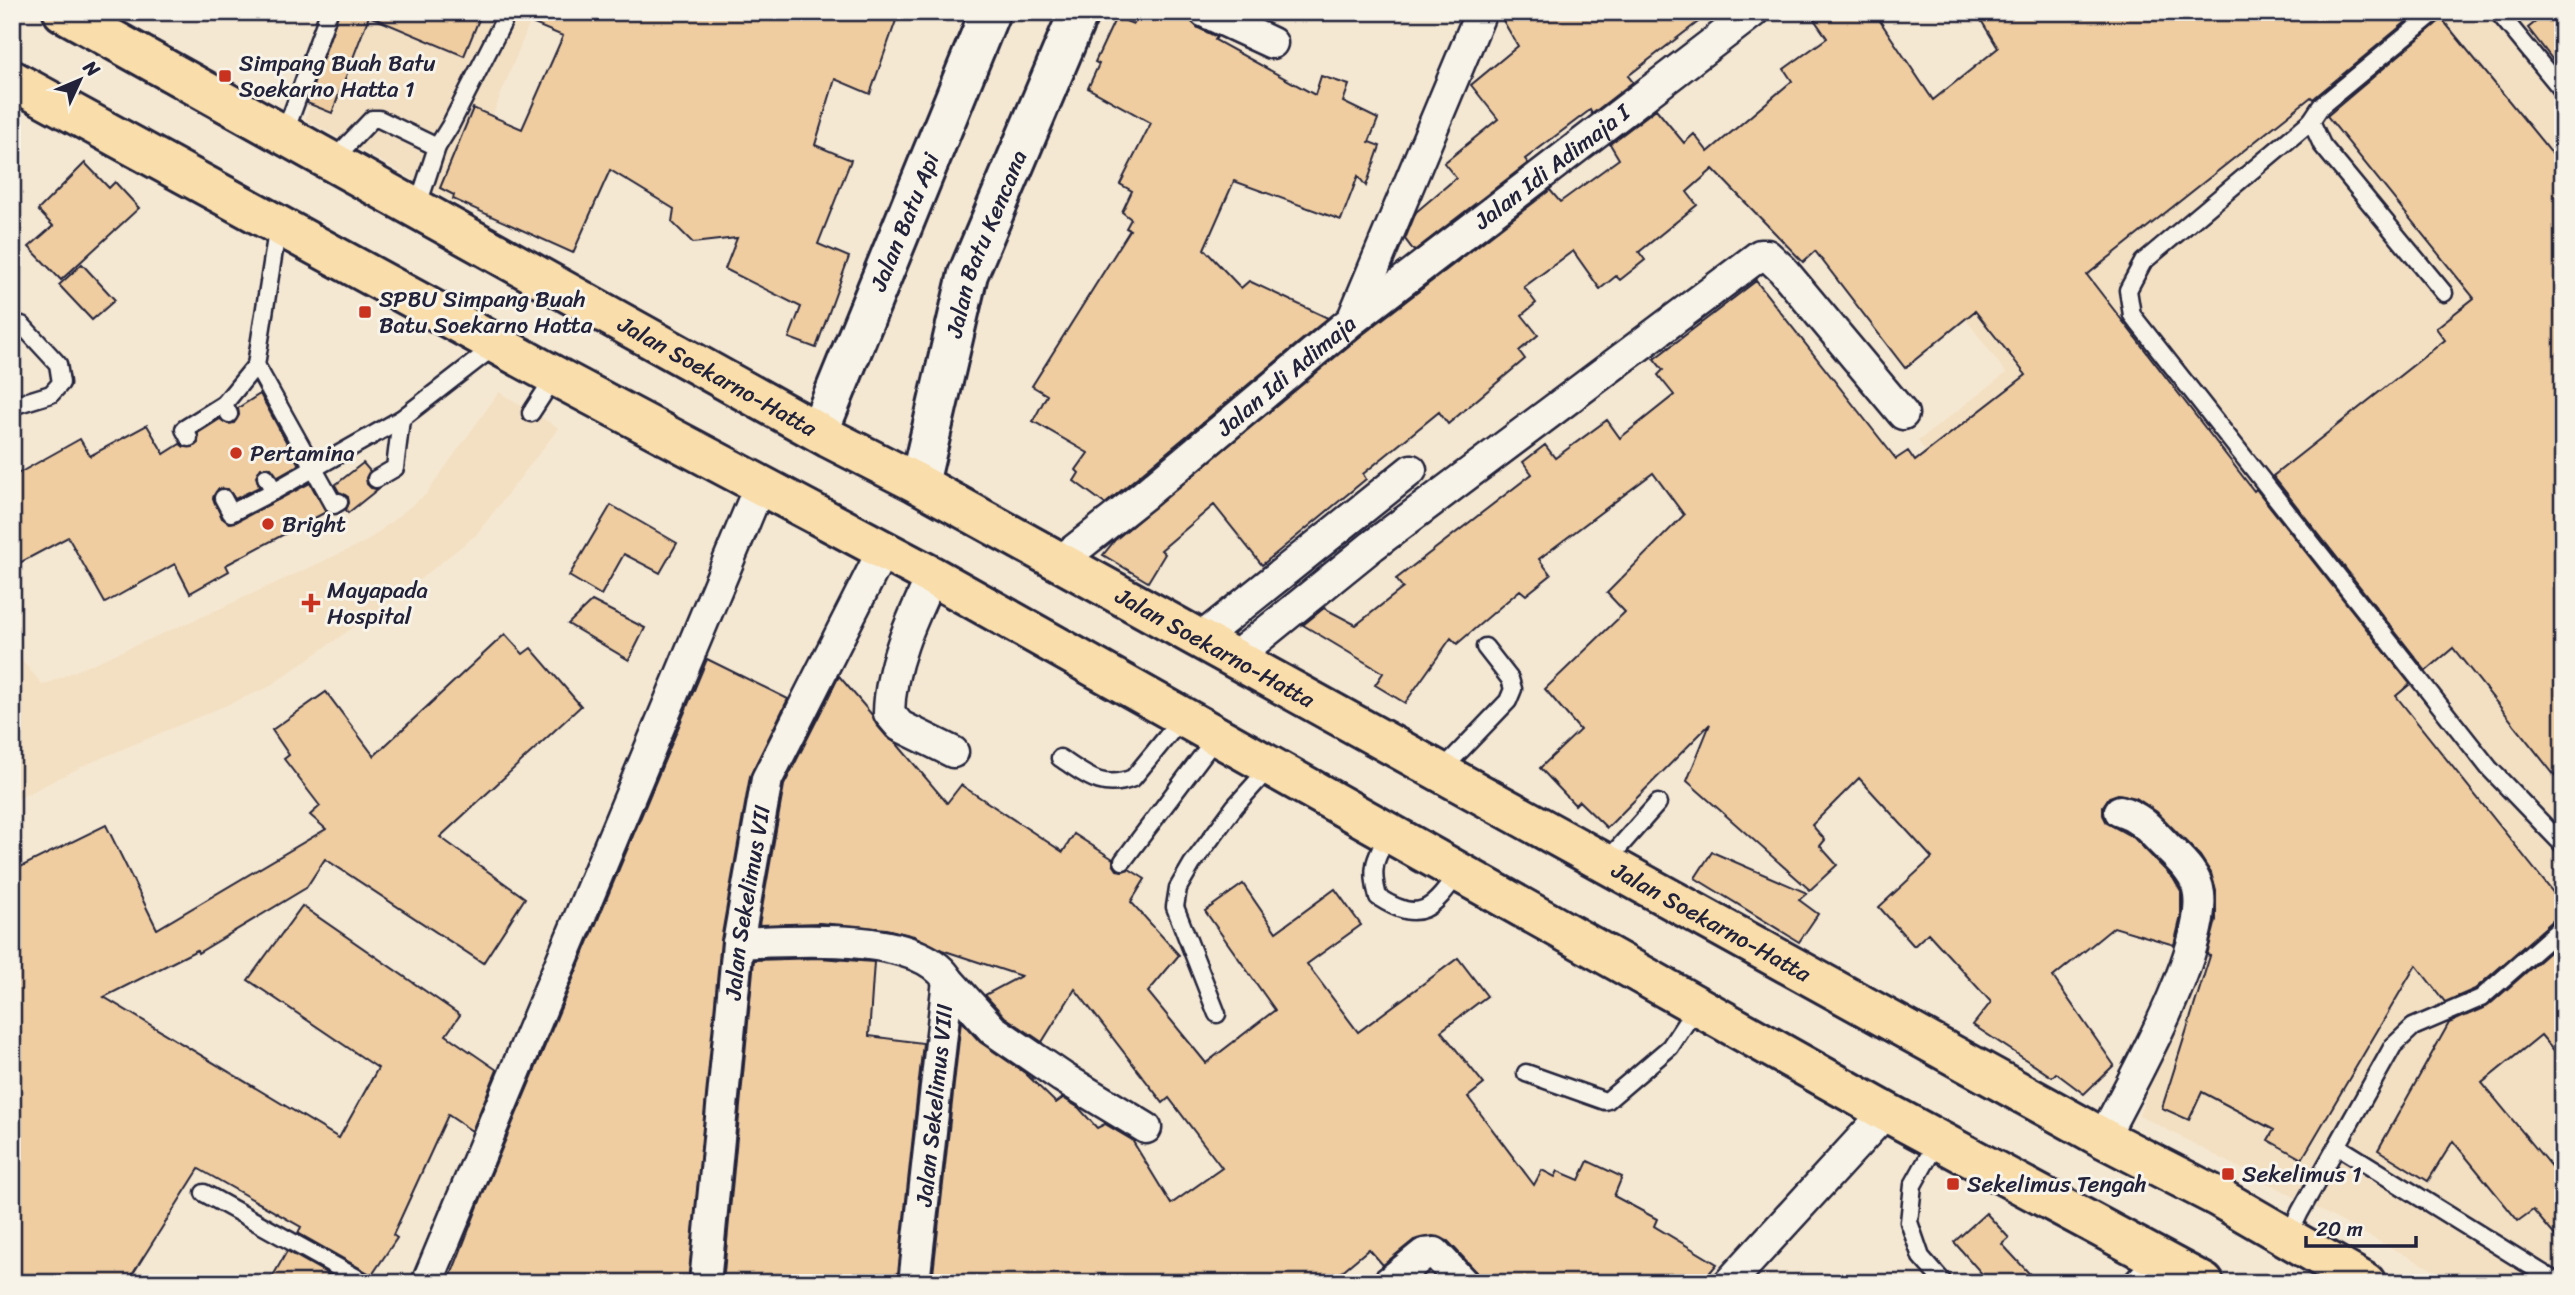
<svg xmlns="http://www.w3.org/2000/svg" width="2575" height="1295" font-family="Sriracha,sans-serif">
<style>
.built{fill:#f3e0c3}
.building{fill:#efcda0;stroke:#22223b;stroke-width:2}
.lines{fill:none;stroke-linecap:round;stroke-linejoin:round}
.lane-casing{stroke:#22223b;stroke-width:21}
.street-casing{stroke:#22223b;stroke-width:35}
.secondary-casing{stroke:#22223b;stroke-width:44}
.highway-casing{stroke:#22223b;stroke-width:44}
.lane{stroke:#f7f3e8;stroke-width:16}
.street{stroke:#f7f3e8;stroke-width:30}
.secondary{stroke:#f7f3e8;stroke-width:38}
.highway{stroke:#f9ddab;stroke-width:38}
.poi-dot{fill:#c8321e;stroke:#f7f3e8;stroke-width:2.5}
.labels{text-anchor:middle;stroke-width:6;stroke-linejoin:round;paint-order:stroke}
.poi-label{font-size:23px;fill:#22223b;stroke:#f7f3e8;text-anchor:start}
.street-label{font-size:23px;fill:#22223b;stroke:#f7f3e8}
</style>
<rect width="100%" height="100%" fill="#f5e8d2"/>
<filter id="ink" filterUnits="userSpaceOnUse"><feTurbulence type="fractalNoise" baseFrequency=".0143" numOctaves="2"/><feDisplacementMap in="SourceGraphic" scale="14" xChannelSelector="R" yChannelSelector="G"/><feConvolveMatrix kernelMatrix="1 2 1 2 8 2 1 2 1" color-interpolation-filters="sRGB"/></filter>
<g filter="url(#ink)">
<g class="built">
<polygon points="347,12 534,12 457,204 305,119"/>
<polygon points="2050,12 2563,12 2563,1283 2458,1283 2139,1115 2220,893 2208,844 1918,441 2006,373 1847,161"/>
<polygon points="499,392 559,428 476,535 404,592 267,688 83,766 12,802 12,649 43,685 208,614 367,541 426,494"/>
</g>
<g class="building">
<polygon points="339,12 482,12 464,56 369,16 332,113 307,103"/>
<polygon points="518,12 899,12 870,94 835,79 815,145 851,160 818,244 849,257 816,348 789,338 801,307 725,269 737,238 693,243 672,222 674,209 610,170 573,253 453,199 454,195 440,188 473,108 522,129 563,36 517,17"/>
<polygon points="1138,12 1176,12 1190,20 1198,28 1217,37 1215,40 1315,95 1321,76 1349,85 1343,102 1378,119 1369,142 1380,146 1366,186 1358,176 1341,220 1234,181 1204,249 1241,288 1249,281 1328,318 1105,504 1074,481 1079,473 1076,470 1088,453 1033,421 1047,395 1032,386 1130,230 1126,228 1131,219 1122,212 1132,191 1120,184 1151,123 1088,88 1099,64 1095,62 1116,17 1133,24"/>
<polygon points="1498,12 1711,12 1628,76 1633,82 1592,114 1590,110 1525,159 1528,163 1414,251 1405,239 1416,212 1456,178 1444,163 1498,119 1471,85 1518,46"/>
<polygon points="1809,12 1874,12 1933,100 1998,48 1976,12 2418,12 2313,99 2311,97 2087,275 2254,491 2256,489 2410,684 2396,696 2563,905 2563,916 2556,918 2475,989 2445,1002 2416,965 2302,1159 2268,1140 2274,1130 2202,1092 2189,1120 2162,1108 2210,956 2207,955 2216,920 2216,891 2211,873 2200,856 2157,812 2136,798 2118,794 2109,797 2103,806 2103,815 2107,823 2134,838 2173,878 2181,892 2181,916 2174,945 2114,927 2053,977 2114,1065 2084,1094 2056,1073 2052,1077 1973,1025 1991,1002 1928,933 1914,946 1879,907 1932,858 1859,778 1812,825 1825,840 1820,846 1837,865 1810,890 1687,781 1710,724 1607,828 1579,801 1575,805 1540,768 1580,730 1545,689 1625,612 1607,593 1684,515 1653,473 1539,559 1551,575 1526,595 1520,590 1457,644 1451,638 1405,703 1375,685 1383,673 1303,625 1324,608 1356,625 1403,588 1396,579 1532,474 1523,462 1545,445 1555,458 1607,420 1620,438 1674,395 1658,375 1663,370 1654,359 1756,281 1896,459 1908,451 1915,461 2026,375 1975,311 1905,368 1815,251 1803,262 1713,169 1687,192 1697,205 1639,252 1645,260 1620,280 1616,276 1600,289 1573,251 1524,287 1536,303 1522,315 1538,335 1519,351 1525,359 1448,424 1439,412 1363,474 1366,479 1262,565 1214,505 1161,550 1165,554 1148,582 1103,555 1115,540 1362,335 1550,190 1560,202 1619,159 1610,144 1656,109 1684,143 1694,134 1708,152 1792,81 1784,69 1827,38"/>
<polygon points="2548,12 2563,12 2563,73 2528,28"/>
<polygon points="2442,19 2563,167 2563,786 2453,648 2426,671 2273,476 2445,340 2436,328 2474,298 2327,116"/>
<polygon points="85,163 109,188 115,182 139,208 61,280 29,247 53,226 38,210"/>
<polygon points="82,264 115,300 92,320 59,285"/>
<polygon points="260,394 299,465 278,477 271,468 261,468 256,476 259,487 235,499 228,489 218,489 213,498 222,518 230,523 236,522 310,483 326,512 226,565 229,571 190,593 175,564 105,603 68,537 12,567 12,477 80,439 90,456 147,425 164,454 180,444 184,447 193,447 198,443 198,433 220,419 228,424 234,423 239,415 238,408"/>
<polygon points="363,463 370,471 366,478 367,484 371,488 378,489 348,513 346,510 349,503 348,497 339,492 335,485"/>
<polygon points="611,505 677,543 660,573 624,554 601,595 569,576"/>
<polygon points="592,601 645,628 629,660 568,624"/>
<polygon points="505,634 523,654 531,648 581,706 440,837 525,898 483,963 325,859 306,888 198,953 197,950 104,997 339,1138 378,1068 248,980 302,906 460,1015 446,1035 497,1070 472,1131 448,1115 393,1235 397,1238 372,1275 298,1233 301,1227 199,1169 127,1283 12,1283 12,871 106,825 157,929 326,829 310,815 320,806 284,759 289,755 272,730 326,692 374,756"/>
<polygon points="707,659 788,699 750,776 721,940 688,1283 448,1283 482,1196"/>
<polygon points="839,676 873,716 876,724 887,737 897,744 947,803 961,785 1063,852 1074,834 1113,859 1113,864 1117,870 1122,871 1129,869 1145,879 1131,902 1179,955 1148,992 1206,1063 1275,1010 1205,911 1243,884 1276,932 1335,889 1361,925 1307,964 1358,1032 1458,958 1487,996 1441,1031 1484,1084 1468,1097 1534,1185 1542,1170 1555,1177 1558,1171 1579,1180 1588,1161 1622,1177 1614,1196 1657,1219 1654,1226 1717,1264 1701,1283 1480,1283 1476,1271 1448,1241 1433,1236 1414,1240 1383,1265 1369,1249 1328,1283 932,1283 961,1021 980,1042 1025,1073 1056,1103 1063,1098 1079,1108 1097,1128 1105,1124 1132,1140 1171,1204 1222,1168 1169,1098 1163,1103 1075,989 1042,1042 1005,1017 985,995 1021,976 942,950 914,936 886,929 820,923 759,925 784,785"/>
<polygon points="1712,852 1807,893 1799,900 1818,914 1799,942 1695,878"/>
<polygon points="2563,940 2563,1061 2541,1035 2482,1083 2563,1181 2563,1245 2533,1210 2518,1221 2453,1141 2428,1181 2378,1150 2449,1023 2488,1006"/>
<polygon points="819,958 874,962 869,1036 923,1043 897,1283 723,1283 754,960"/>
<polygon points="1986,1213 2009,1238 2002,1244 2038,1283 1990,1283 1954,1242"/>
<polygon points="287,1251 344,1283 269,1283"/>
</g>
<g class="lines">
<g class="lane-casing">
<g id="lane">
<polyline points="2435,12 2321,106 2311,121 2322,145 2444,293"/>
<polyline points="2498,12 2563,91"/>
<polyline points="2311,121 2143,262 2128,290 2132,315 2489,768 2563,845"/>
<polyline points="284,135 329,12"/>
<polyline points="332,161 372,119 379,119 437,147"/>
<polyline points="417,208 437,147 450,126 508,12"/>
<polyline points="12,323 22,325 58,364 61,383 51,394 12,406"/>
<polyline points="256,365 334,505 339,502"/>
<polyline points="531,413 555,376"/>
<polyline points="229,414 224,404 256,365 278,225"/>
<polyline points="189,438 184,429 224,404"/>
<polyline points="266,477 274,491 401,419 495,346"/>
<polyline points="376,479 395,468 401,419"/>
<polyline points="223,498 231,513 274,491"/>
<path d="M1060,758C1085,774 1101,791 1133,778L1183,717"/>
<polyline points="1440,772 1508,701 1513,689 1510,679 1485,647"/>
<path d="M1389,833C1375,859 1370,868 1378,897C1421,925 1433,908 1459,872"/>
<polyline points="1123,861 1217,736"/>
<polyline points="1605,863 1658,803"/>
<polyline points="1217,1014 1175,907 1178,888 1192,864 1235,806 1271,766"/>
<polyline points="1526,1073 1605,1101 1608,1100 1670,1047 1697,1006"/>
<polyline points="1938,1140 1913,1185 1909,1222 1921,1257 1944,1283"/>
<polyline points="2337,1146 2555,1281"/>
<polyline points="204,1193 366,1283"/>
<polyline points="2287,1239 2300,1212 2393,1046 2413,1027 2481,998 2563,926"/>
<polyline points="2130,1283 2156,1256"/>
</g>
</g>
<g class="street-casing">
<g id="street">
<polyline points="1205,12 1272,43"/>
<polyline points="1353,318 1481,12"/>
<path id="s1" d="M1059,562L1144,495L1351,321L1753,12"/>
<path d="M932,576C912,619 890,665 889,713L900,726L953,752"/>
<polyline points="1200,639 1411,470"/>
<polyline points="1234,658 1372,546 1760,255 1767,255 1782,269 1903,414"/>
<path d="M738,943C789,941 918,930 948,980L914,1283"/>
<polyline points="948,980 993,1030 1062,1077 1146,1128"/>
<path d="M2103,1138C2131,1083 2206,952 2199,894C2197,874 2179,859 2166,846C2150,830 2142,818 2120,811"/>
<polyline points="427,1283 760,485"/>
<path id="s2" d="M705,1283L738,943L767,779L883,550"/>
<polyline points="1388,1283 1424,1254 1435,1253 1463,1283"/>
<polyline points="1729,1283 1886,1112"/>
</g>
</g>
<g class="secondary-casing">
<g id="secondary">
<path id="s3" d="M819,431L990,12"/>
<path id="s4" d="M919,484L968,274L1079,12"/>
</g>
</g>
<g class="highway-casing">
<g id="highway">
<path id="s5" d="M63,12L829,438L919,484L2103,1138L2218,1197L2366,1283"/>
<polyline points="12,80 555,376 932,576 1886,1112 2204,1283"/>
</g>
</g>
<use href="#lane" class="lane"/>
<use href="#street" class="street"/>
<use href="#secondary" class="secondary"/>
<use href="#highway" class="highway"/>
</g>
</g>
<g class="poi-dot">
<rect x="218" y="69" width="14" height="14" rx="3.5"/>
<rect x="358" y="305" width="14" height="14" rx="3.5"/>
<circle cx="236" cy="453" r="7"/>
<circle cx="268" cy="524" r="7"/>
<path d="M307.5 592.5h7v7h7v7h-7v7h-7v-7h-7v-7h7z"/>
<rect x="2221" y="1167" width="14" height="14" rx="3.5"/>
<rect x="1946" y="1177" width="14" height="14" rx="3.5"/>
</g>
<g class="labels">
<g class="poi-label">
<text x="239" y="71">Simpang Buah Batu<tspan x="239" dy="26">Soekarno Hatta 1</tspan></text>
<text x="379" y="307">SPBU Simpang Buah<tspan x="379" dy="26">Batu Soekarno Hatta</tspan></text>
<text x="250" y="461">Pertamina</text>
<text x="282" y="532">Bright</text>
<text x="327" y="598">Mayapada<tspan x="327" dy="26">Hospital</tspan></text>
<text x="2242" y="1182">Sekelimus 1</text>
<text x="1967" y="1192">Sekelimus Tengah</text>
</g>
<g class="street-label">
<text dy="8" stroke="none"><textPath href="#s1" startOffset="632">Jalan Idi Adimaja I</textPath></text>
<text dy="8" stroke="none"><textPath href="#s3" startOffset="226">Jalan Batu Api</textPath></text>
<text dy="8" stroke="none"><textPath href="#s4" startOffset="250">Jalan Batu Kencana</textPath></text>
<text dy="8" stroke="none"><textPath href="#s1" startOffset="294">Jalan Idi Adimaja</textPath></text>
<text dy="8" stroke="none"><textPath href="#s5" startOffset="749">Jalan Soekarno-Hatta</textPath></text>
<text dy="8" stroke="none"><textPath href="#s5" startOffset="1316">Jalan Soekarno-Hatta</textPath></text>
<text dy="8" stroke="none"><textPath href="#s2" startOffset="383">Jalan Sekelimus VII</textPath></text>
<text dy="8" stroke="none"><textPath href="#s5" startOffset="1883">Jalan Soekarno-Hatta</textPath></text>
<text transform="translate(934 1105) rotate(-84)" y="8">Jalan Sekelimus VIII</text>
</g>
</g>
<rect width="2575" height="1295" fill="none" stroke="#f7f3e8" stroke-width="42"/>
<rect x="21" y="21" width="2533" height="1253" fill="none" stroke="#22223b" stroke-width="2.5" filter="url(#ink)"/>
<g transform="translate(80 80) rotate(46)" stroke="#f7f3e8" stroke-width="5" paint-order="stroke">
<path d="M0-5L12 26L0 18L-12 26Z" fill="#22223b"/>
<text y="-10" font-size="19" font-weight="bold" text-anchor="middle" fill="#22223b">N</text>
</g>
<path d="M2306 1236v10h110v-10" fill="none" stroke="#22223b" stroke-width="3.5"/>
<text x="2316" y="1236" font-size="21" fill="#22223b" stroke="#f7f3e8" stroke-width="5" paint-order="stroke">20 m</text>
</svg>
